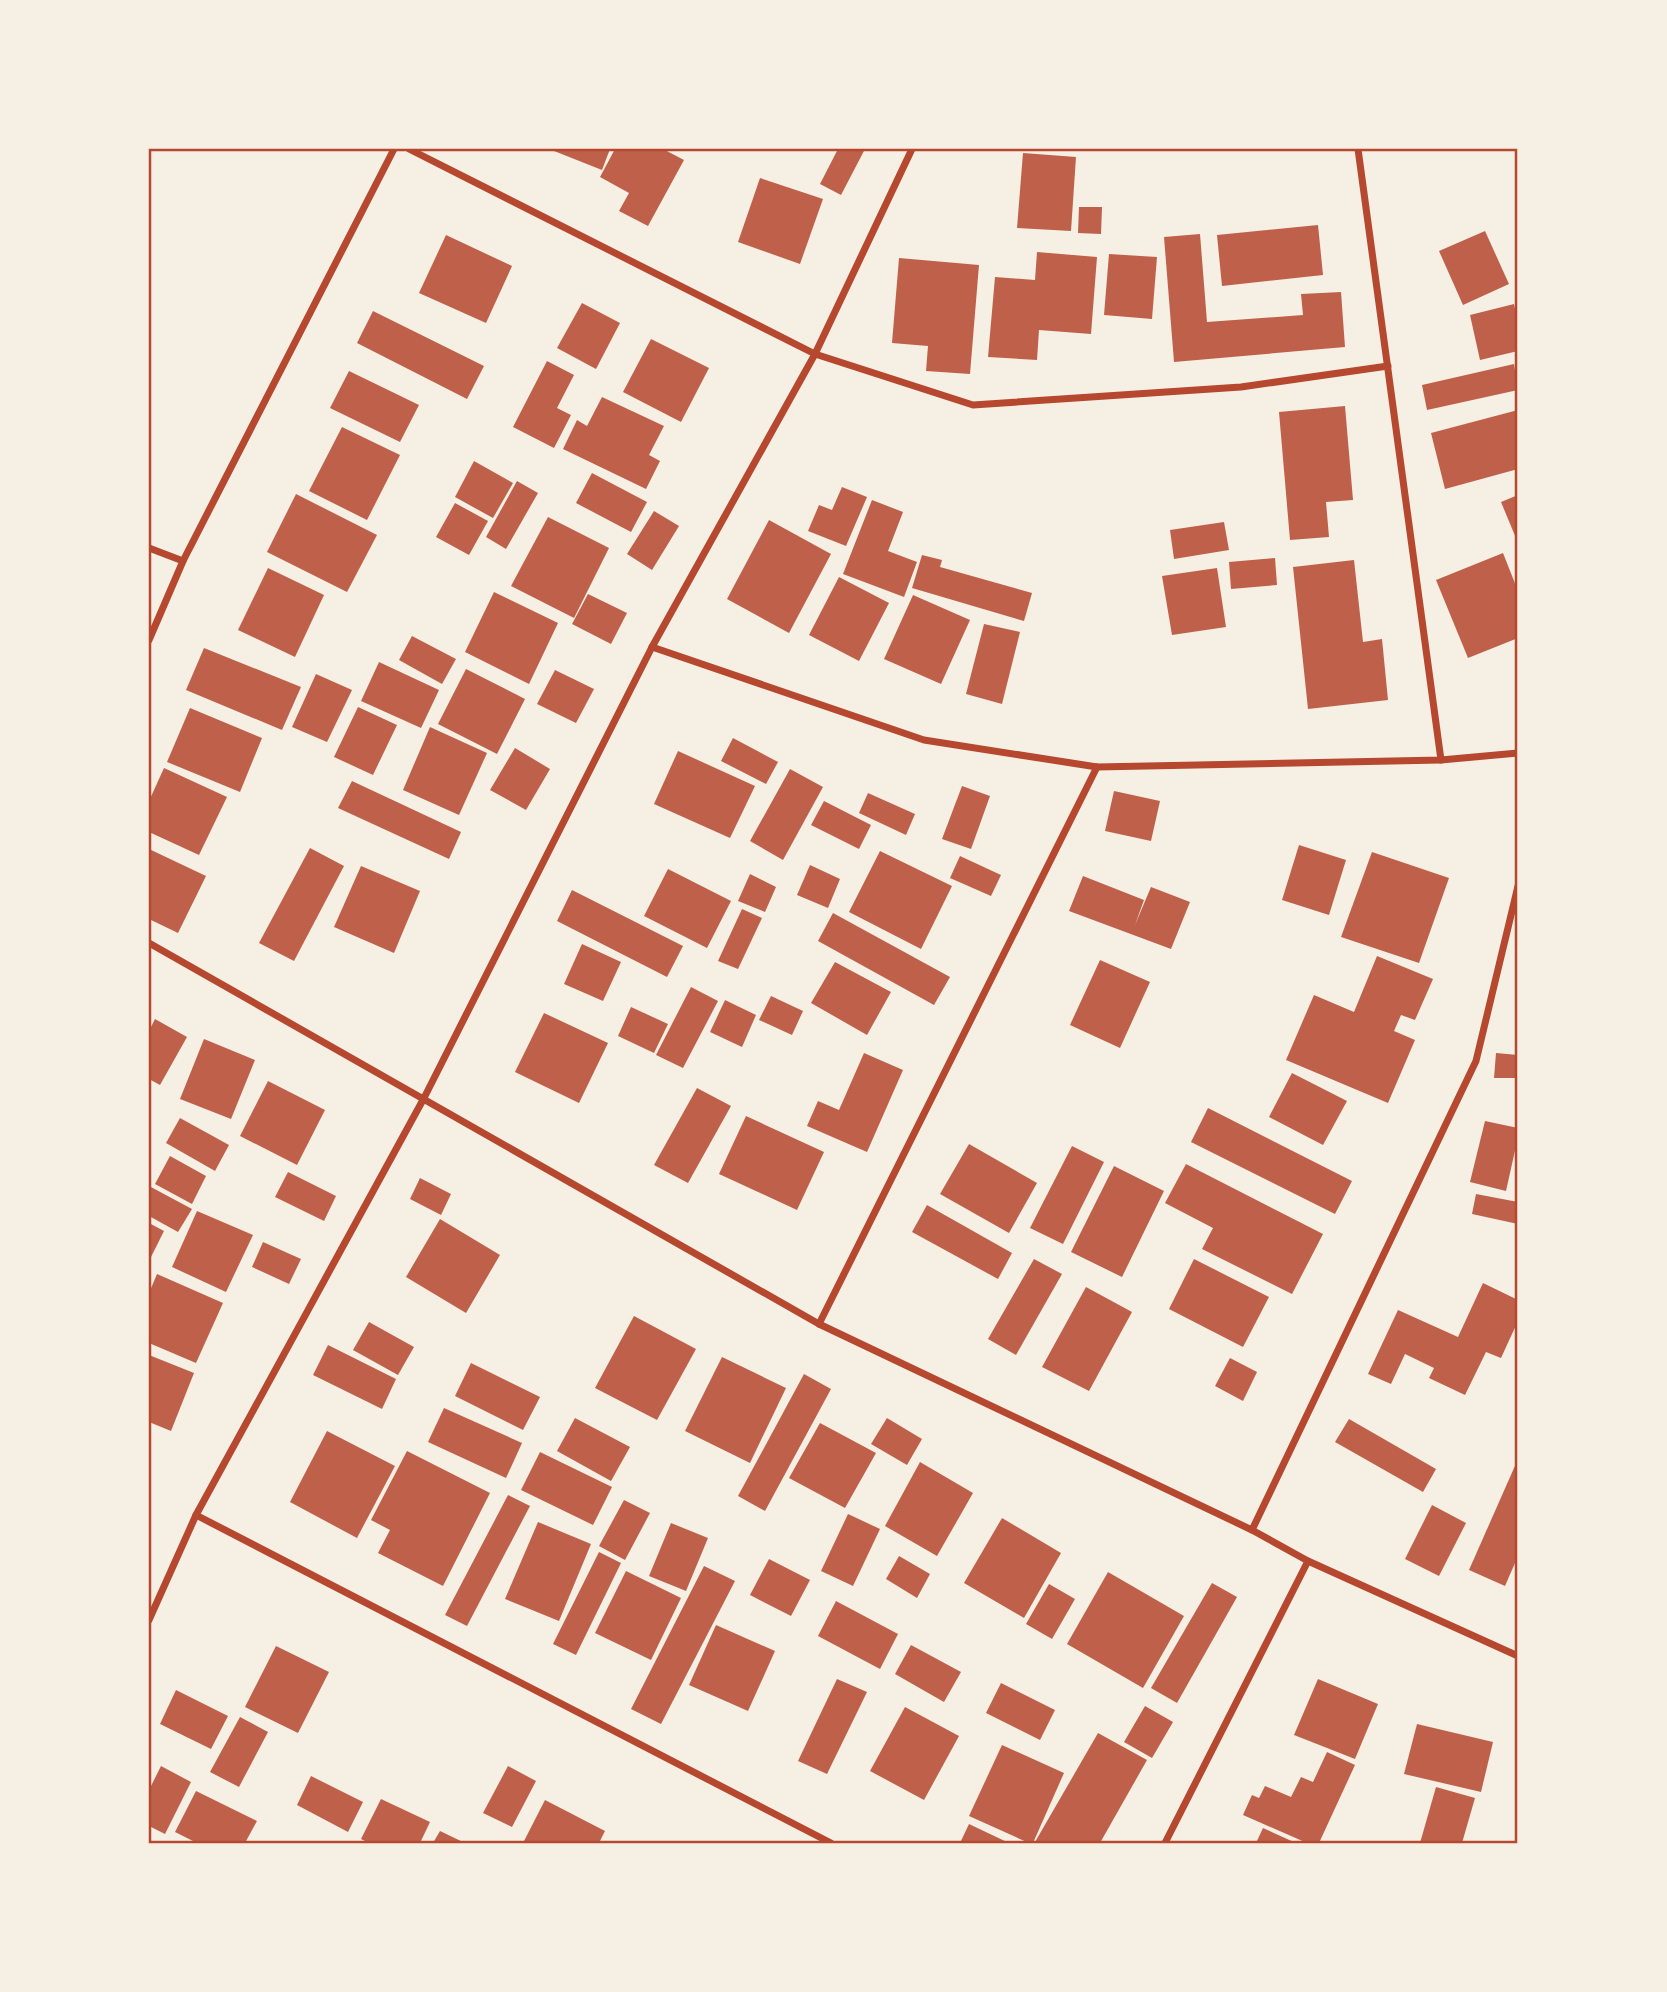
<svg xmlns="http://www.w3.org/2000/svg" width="1667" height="1992" font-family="Poppins,sans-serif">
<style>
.building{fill:#bf614a}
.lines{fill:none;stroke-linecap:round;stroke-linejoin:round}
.minor{stroke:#b5482f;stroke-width:7}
.neatline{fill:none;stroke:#b5482f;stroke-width:2.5}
</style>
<rect width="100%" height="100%" fill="#f6efe4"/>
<g class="building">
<polygon points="549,149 610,149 602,170"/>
<polygon points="615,149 663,149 684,160 648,226 619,211 629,193 600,177"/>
<polygon points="838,149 865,149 841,195 820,184"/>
<polygon points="1023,153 1076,157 1071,231 1017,228"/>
<polygon points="760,178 823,199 800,264 738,242"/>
<polygon points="1079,207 1102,207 1101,234 1078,233"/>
<polygon points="1318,225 1323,275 1222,286 1217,235"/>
<polygon points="1485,231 1509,284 1463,305 1439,251"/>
<polygon points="1200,234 1207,322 1303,315 1301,294 1341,292 1345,347 1174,362 1164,237"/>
<polygon points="446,235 512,266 486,323 419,293"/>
<polygon points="1037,252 1097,257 1091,334 1039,330 1037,360 988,357 995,277 1035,280"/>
<polygon points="1109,254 1157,257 1152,319 1104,315"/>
<polygon points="899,258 979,265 970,374 926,371 928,346 892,343"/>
<polygon points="582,303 620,323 596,369 557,348"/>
<polygon points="1514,304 1518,323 1518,351 1480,360 1470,315"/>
<polygon points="373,311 484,366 467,399 357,343"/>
<polygon points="651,339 709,368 681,422 623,392"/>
<polygon points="547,361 574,375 557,408 571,415 554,448 513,427"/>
<polygon points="1514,364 1518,390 1427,410 1422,385"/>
<polygon points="349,371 419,405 400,442 330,408"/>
<polygon points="602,397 664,426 649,455 660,461 646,489 563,449 577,420 587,426"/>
<polygon points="1345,406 1353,500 1326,502 1329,537 1290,540 1279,412"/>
<polygon points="1518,410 1518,469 1445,489 1431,433"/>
<polygon points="342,427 400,455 367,520 309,491"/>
<polygon points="474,461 513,483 493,518 455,497"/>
<polygon points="592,473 647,502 631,532 576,503"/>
<polygon points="517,481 538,493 506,549 486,537"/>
<polygon points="842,487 867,497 846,546 808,531 819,505 832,510"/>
<polygon points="296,494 377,535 347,592 267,552"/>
<polygon points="1518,495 1518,543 1501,502"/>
<polygon points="872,500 903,512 888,551 917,562 904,597 843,574"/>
<polygon points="455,503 488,521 469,555 436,537"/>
<polygon points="654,511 679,526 652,570 627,554"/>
<polygon points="548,517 609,548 574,618 511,586"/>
<polygon points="769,520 831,554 789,633 727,599"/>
<polygon points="1224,522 1229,550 1174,559 1170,530"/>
<polygon points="1503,553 1518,591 1518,638 1468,658 1436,580"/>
<polygon points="922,555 942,560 940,567 1032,593 1024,621 912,588"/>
<polygon points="1275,558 1277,585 1231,589 1229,562"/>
<polygon points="1354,560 1363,642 1382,639 1388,700 1308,709 1293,567"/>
<polygon points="268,568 324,595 295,657 238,630"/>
<polygon points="1217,568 1226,627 1172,635 1162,576"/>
<polygon points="839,577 889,603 859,661 809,635"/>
<polygon points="494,592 558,623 529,684 465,652"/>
<polygon points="588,594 627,613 611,644 572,624"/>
<polygon points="913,595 970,620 941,684 884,659"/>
<polygon points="984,624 1020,632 1002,704 966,694"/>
<polygon points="412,636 456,659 442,684 399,660"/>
<polygon points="204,648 301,687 282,730 186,690"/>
<polygon points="379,662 439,690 421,728 361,701"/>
<polygon points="466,669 525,699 497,754 438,724"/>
<polygon points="555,670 594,689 576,723 537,704"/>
<polygon points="316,674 352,690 327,742 292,727"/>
<polygon points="358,707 397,725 373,775 334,757"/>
<polygon points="190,708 262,738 240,792 167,762"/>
<polygon points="430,727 487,753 459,815 403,790"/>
<polygon points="733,738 778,762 766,784 721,761"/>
<polygon points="515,748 550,769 526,810 490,790"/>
<polygon points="678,751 755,786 730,838 654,804"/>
<polygon points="164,768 227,797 199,855 149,832 149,801"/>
<polygon points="790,769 823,787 783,860 750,841"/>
<polygon points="352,781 461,832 449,859 338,808"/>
<polygon points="962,786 990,796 971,849 942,839"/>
<polygon points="1114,791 1160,801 1151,841 1105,831"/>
<polygon points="868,793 915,814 906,835 859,813"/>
<polygon points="824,801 871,825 859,849 811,825"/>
<polygon points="1299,845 1346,860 1329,915 1282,900"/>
<polygon points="310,848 344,866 294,961 259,943"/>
<polygon points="149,849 206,876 178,933 149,919"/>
<polygon points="880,851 952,886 921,949 849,912"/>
<polygon points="1372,852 1449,878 1419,963 1341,937"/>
<polygon points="960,856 1001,875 991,896 950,878"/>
<polygon points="810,865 840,879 828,908 797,895"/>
<polygon points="361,866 420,891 394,953 334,927"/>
<polygon points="668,869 731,901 707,948 644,916"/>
<polygon points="750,874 776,887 765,912 738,901"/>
<polygon points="1083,876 1144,900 1135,925 1151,887 1190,902 1171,949 1069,911"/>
<polygon points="572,890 683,946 667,977 557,921"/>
<polygon points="742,909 762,918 738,969 718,961"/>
<polygon points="833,913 950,977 934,1005 818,941"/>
<polygon points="582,944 621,962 603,1001 564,984"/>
<polygon points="1377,956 1433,979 1415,1020 1401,1015 1394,1031 1415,1040 1388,1103 1286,1060 1314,995 1354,1012"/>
<polygon points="1100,960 1150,982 1120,1048 1070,1025"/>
<polygon points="835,962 891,992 867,1035 811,1003"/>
<polygon points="691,987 718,1001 683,1068 656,1055"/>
<polygon points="771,996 803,1011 792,1035 759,1020"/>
<polygon points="725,1000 756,1015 742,1047 710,1032"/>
<polygon points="631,1007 668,1024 654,1053 618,1036"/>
<polygon points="544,1013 608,1043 579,1103 515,1072"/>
<polygon points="155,1019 187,1037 160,1085 149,1079 149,1031"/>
<polygon points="204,1039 255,1060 231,1119 180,1099"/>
<polygon points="864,1053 903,1070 867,1152 807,1126 818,1101 839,1110"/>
<polygon points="1496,1053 1518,1055 1518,1078 1494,1078"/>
<polygon points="1292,1073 1347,1101 1323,1145 1269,1117"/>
<polygon points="268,1081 325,1110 297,1165 240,1136"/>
<polygon points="697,1088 731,1106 688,1183 654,1165"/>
<polygon points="1208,1108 1352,1181 1335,1214 1191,1142"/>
<polygon points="746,1116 824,1152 797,1210 719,1174"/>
<polygon points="180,1118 229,1145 215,1171 166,1143"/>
<polygon points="1485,1121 1518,1128 1518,1137 1506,1191 1470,1182"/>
<polygon points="969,1144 1037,1183 1009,1233 940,1194"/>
<polygon points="1072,1146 1104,1162 1063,1244 1030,1228"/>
<polygon points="170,1156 206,1176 192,1204 155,1184"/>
<polygon points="1186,1164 1323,1234 1292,1294 1202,1249 1213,1228 1165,1203"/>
<polygon points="1114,1166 1164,1191 1122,1277 1071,1252"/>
<polygon points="288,1172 336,1196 324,1221 275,1197"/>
<polygon points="420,1178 451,1194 441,1215 410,1199"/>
<polygon points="149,1186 192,1209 178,1232 149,1216"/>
<polygon points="1476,1194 1518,1202 1518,1224 1472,1214"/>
<polygon points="927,1205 1012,1253 998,1279 912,1232"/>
<polygon points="197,1211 253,1235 226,1292 172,1267"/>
<polygon points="440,1219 500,1255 466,1313 406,1277"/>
<polygon points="149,1223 164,1231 151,1257 149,1256"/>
<polygon points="263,1242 301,1259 289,1284 252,1267"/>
<polygon points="1034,1259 1062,1274 1016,1355 988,1339"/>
<polygon points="1194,1259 1269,1297 1243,1347 1169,1309"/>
<polygon points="157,1274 223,1303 196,1363 149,1343 149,1293"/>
<polygon points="1483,1283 1518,1300 1518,1321 1501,1358 1486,1352 1465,1395 1429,1378 1434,1368 1405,1354 1391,1384 1368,1374 1398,1310 1458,1337"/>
<polygon points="1086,1287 1132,1312 1089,1391 1042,1367"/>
<polygon points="634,1316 696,1349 657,1420 595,1388"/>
<polygon points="369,1322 414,1347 398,1375 353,1350"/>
<polygon points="328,1345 396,1379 382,1409 313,1375"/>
<polygon points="149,1355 194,1373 171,1431 149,1422"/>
<polygon points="722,1357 786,1388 750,1463 685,1431"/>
<polygon points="1230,1358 1257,1372 1243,1401 1215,1386"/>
<polygon points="471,1363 540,1397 523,1430 455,1396"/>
<polygon points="804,1374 831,1389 765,1511 738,1496"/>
<polygon points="444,1408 522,1443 506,1478 428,1442"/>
<polygon points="575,1418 630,1447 611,1481 557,1451"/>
<polygon points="887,1418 922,1439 907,1465 871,1444"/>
<polygon points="1349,1419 1436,1469 1423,1492 1335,1442"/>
<polygon points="820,1423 876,1453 845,1508 789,1478"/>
<polygon points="327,1431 395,1466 357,1538 290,1502"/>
<polygon points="407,1451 490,1493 443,1586 378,1553 390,1530 371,1520"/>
<polygon points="540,1452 612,1487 593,1525 521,1490"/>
<polygon points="1518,1459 1518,1556 1505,1586 1469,1570"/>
<polygon points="920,1462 973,1493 937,1556 885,1526"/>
<polygon points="508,1495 530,1506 467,1626 445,1615"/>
<polygon points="624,1500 650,1513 625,1560 599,1546"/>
<polygon points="1432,1505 1466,1523 1439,1576 1405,1559"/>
<polygon points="848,1514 880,1529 853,1586 821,1571"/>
<polygon points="1002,1518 1061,1553 1024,1618 964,1583"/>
<polygon points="538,1522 591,1544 559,1621 505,1599"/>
<polygon points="671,1523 708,1538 686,1591 649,1576"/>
<polygon points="599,1552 621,1563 576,1655 553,1644"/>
<polygon points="899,1556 930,1574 917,1598 886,1579"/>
<polygon points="769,1559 810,1580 791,1616 750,1595"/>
<polygon points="704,1566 735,1581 661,1724 631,1709"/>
<polygon points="626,1571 681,1598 651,1660 595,1633"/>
<polygon points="1108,1572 1184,1616 1143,1688 1067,1644"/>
<polygon points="1212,1583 1237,1597 1177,1703 1151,1688"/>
<polygon points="1049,1584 1075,1599 1052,1639 1026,1624"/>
<polygon points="836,1601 898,1634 880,1669 818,1636"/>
<polygon points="716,1625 775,1651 748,1711 689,1685"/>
<polygon points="911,1645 961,1672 944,1702 895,1674"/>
<polygon points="276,1646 329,1672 298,1733 245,1707"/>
<polygon points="837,1679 867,1692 827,1774 798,1761"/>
<polygon points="1318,1679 1378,1704 1355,1759 1294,1735"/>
<polygon points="1001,1683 1055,1710 1040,1740 986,1713"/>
<polygon points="176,1690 228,1716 211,1749 160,1724"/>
<polygon points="1145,1706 1173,1722 1152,1758 1124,1742"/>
<polygon points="905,1707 959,1736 924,1800 870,1771"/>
<polygon points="240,1717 268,1732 239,1787 210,1772"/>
<polygon points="1417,1724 1493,1742 1481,1792 1404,1774"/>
<polygon points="1098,1733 1147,1760 1100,1843 1037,1843 1035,1842"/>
<polygon points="1002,1745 1064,1773 1033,1843 1029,1843 969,1816"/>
<polygon points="1327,1752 1355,1765 1319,1843 1307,1843 1243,1815 1252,1795 1259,1798 1265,1786 1291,1797 1301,1777 1313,1782"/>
<polygon points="161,1766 191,1782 165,1834 149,1826 149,1790"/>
<polygon points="508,1766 536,1781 512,1827 483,1813"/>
<polygon points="311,1776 363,1802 348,1832 297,1805"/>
<polygon points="1436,1787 1475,1798 1462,1843 1420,1843"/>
<polygon points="196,1791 257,1821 245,1843 197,1843 175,1832"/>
<polygon points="381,1799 430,1822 420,1843 369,1843 361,1839"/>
<polygon points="545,1800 605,1831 599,1843 523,1843"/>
<polygon points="969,1824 1009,1843 960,1843"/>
<polygon points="1263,1828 1296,1843 1256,1843"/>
<polygon points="440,1831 465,1843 433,1843"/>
</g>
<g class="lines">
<g class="minor">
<polyline points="409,149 815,354 973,405 1241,387 1388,366"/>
<polyline points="1358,149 1441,760"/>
<polyline points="149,548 183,561"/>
<polyline points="149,640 183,561 394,149"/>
<polyline points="652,647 924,740 1097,767 1441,760 1518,753"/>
<polyline points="149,943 819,1324 1252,1530 1308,1561 1518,1656"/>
<polyline points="819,1324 1097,767"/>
<polyline points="196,1515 831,1843"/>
<polyline points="1252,1530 1476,1061 1518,886"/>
<polyline points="149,1620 196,1515 424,1098 652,647 815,354 912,149"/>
<polyline points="1165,1843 1308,1561"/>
</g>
</g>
<rect width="1667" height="1992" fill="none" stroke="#f6efe4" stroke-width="301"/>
<rect x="150" y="150" width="1366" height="1692" class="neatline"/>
</svg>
